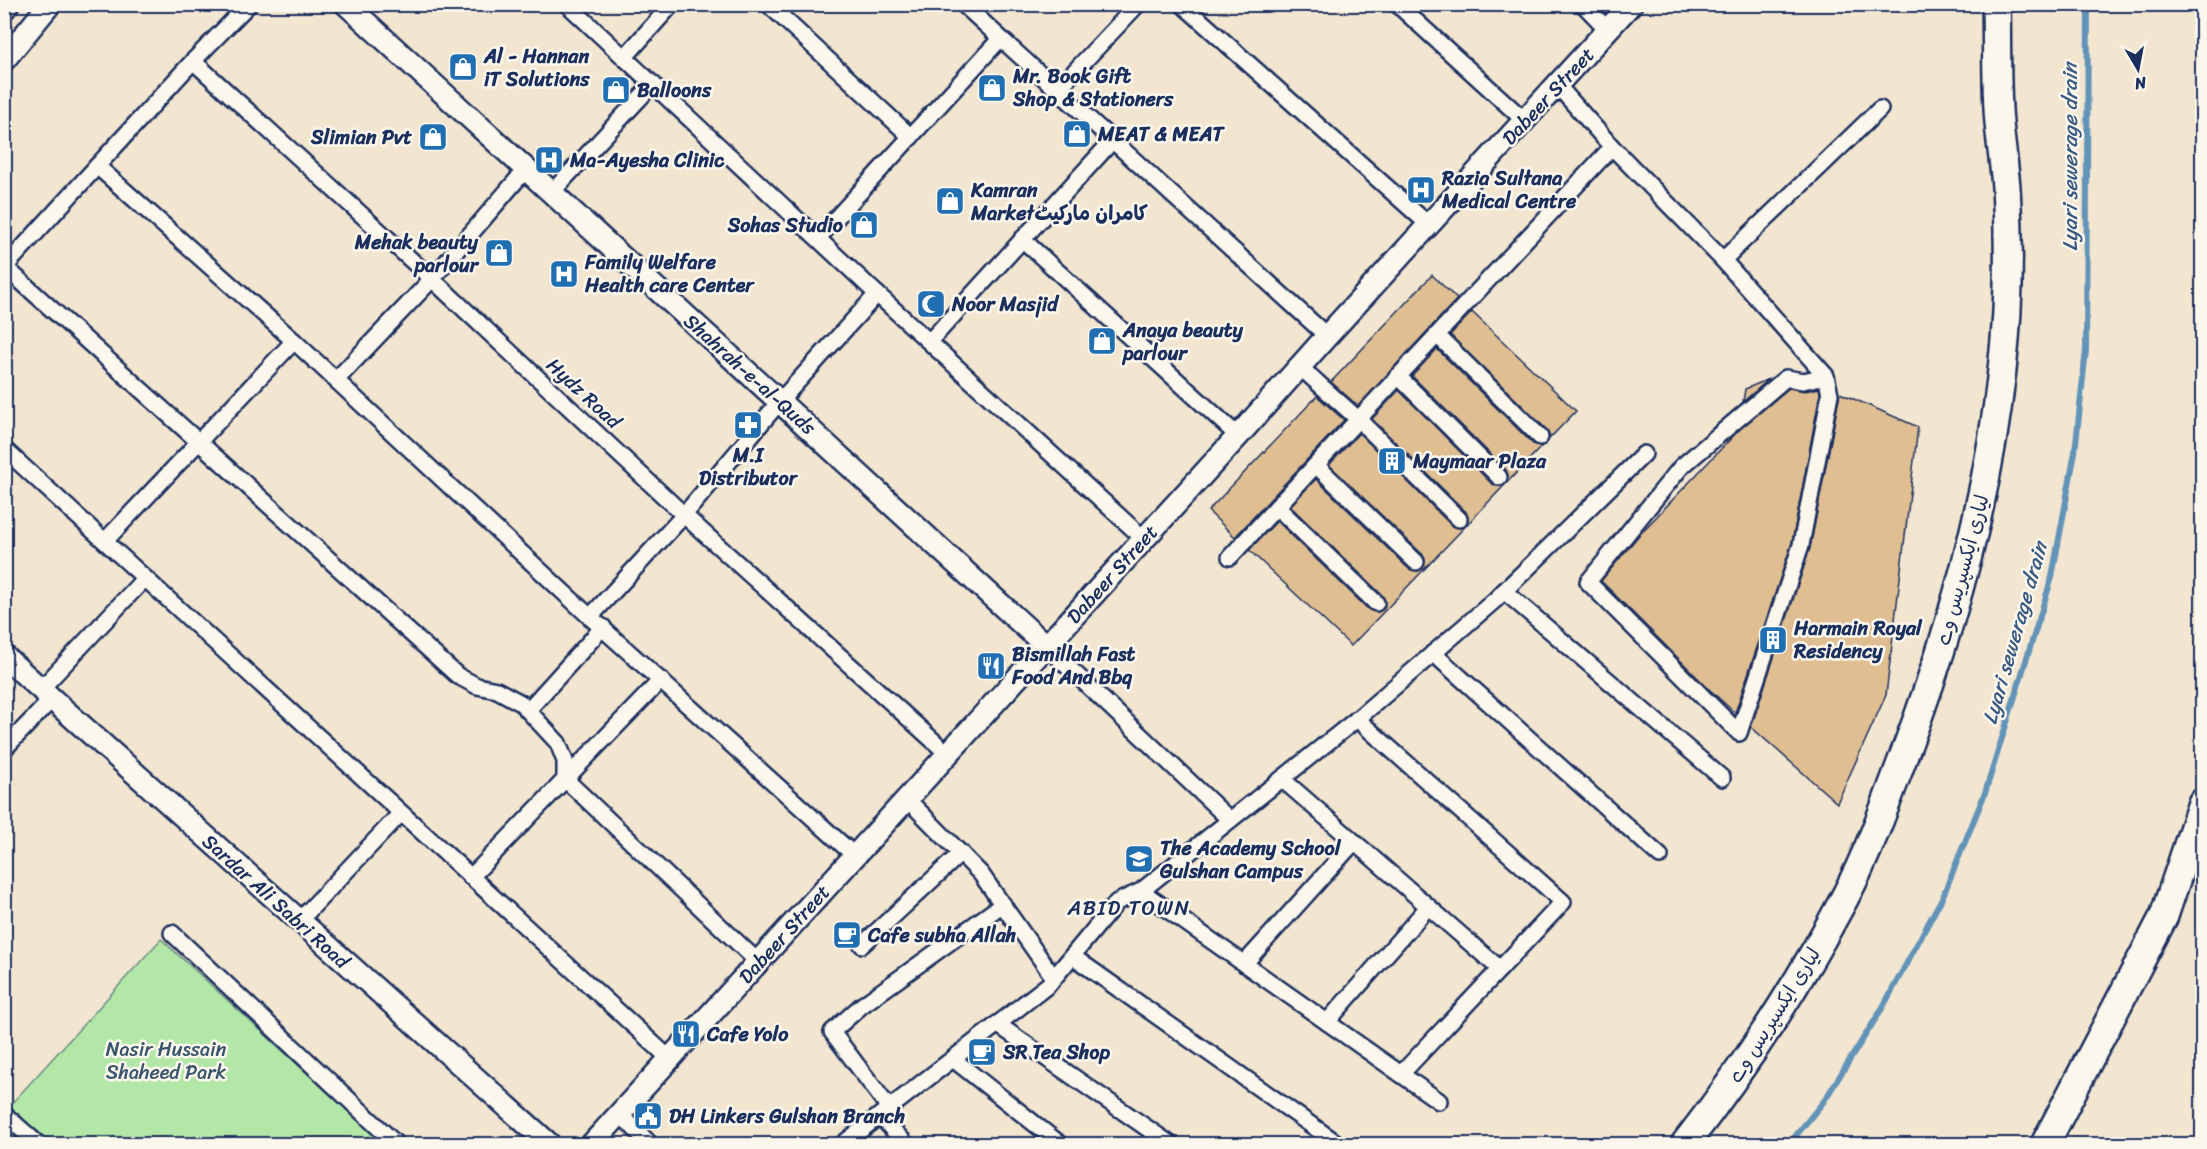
<svg xmlns="http://www.w3.org/2000/svg" width="2207" height="1149" font-family="Sriracha,'Playpen Sans Arabic',sans-serif">
<style>
.green{fill:#b3e7a8;stroke:#678b83;stroke-width:1.5}
.lines{fill:none;stroke-linecap:round;stroke-linejoin:round}
.stream{stroke:#6293b8;stroke-width:6}
.building{fill:#dfbe92;stroke:#1b2f5e;stroke-width:1.5}
.street-casing{stroke:#1b2f5e;stroke-width:20}
.secondary-casing{stroke:#1b2f5e;stroke-width:26}
.highway-casing{stroke:#1b2f5e;stroke-width:32}
.street{stroke:#fbf7ec;stroke-width:15}
.secondary{stroke:#fbf7ec;stroke-width:21}
.highway{stroke:#fbf7ec;stroke-width:27}
.labels{text-anchor:middle;stroke-width:5;stroke-linejoin:round;paint-order:stroke}
.poi-label{font-size:20px;font-weight:bold;fill:#1b2f5e;stroke:#fbf7ec;text-anchor:start}
.street-label{font-size:20px;fill:#1b2f5e;stroke:#fbf7ec}
.park-label{font-size:20px;fill:#39546d;stroke:#fbf7ec}
.water-label{font-size:21px;font-style:italic;fill:#395984;stroke:#fbf7ec}
.neighbourhood-label{font-size:21px;letter-spacing:1.5px;fill:#1b2f5e;stroke:#fbf7ec}
</style>
<rect width="100%" height="100%" fill="#f3e6d1"/>
<filter id="ink" filterUnits="userSpaceOnUse"><feTurbulence type="fractalNoise" baseFrequency=".0167" numOctaves="2"/><feDisplacementMap in="SourceGraphic" scale="12" xChannelSelector="R" yChannelSelector="G"/><feConvolveMatrix kernelMatrix="1 2 1 2 8 2 1 2 1" color-interpolation-filters="sRGB"/></filter>
<g filter="url(#ink)">
<polygon class="green" points="161,939 384,1144 31,1144 4,1112"/>
<g class="lines">
<polyline class="stream" points="1789,1144 1824,1101 1883,1007 1942,898 1985,793 2052,577 2075,452 2086,350 2088,4"/>
</g>
<g class="building">
<polygon points="1432,275 1457,299 1358,406 1331,382"/>
<polygon points="1472,312 1576,411 1550,438 1547,430 1450,335"/>
<polygon points="1437,349 1533,444 1542,446 1351,646 1249,550 1277,521 1369,610 1378,612 1383,609 1385,601 1383,596 1290,506 1316,479 1409,569 1418,571 1423,568 1425,560 1423,555 1329,465 1359,433 1452,526 1461,528 1466,525 1468,517 1466,512 1372,419 1399,390 1492,484 1501,486 1506,483 1508,475 1506,470 1412,376"/>
<polygon points="1769,379 1743,402 1745,389"/>
<polygon points="1789,388 1805,391 1819,388 1820,394 1792,543 1735,713 1710,690 1601,581 1639,535 1739,430"/>
<polygon points="1840,393 1918,427 1886,695 1837,803 1751,727 1810,548"/>
<polygon points="1317,396 1344,420 1235,537 1208,511"/>
</g>
<g class="lines">
<g class="street-casing">
<g id="street">
<polyline points="567,4 877,294 1144,539"/>
<polyline points="768,4 911,137"/>
<polyline points="963,4 1327,336"/>
<polyline points="1182,4 1429,225"/>
<polyline points="1397,4 1525,121"/>
<polyline points="1583,4 1608,30"/>
<polyline points="624,58 672,4"/>
<polyline points="193,61 432,279 684,515 948,754"/>
<polyline points="1558,86 1612,147 1723,260 1826,376 1830,394 1801,545 1739,733 1588,582 1681,467 1786,378 1803,381 1826,376"/>
<polyline points="1057,90 1138,4"/>
<polyline points="97,166 294,341 590,617 855,856"/>
<polyline points="552,192 653,84"/>
<polyline points="818,238 1000,39"/>
<polyline points="1022,239 1238,436"/>
<polyline points="1723,260 1880,109"/>
<polyline points="5,267 458,676 477,686 497,690 521,703 558,743 565,761 565,779 758,962"/>
<polyline points="4,268 193,61 249,4"/>
<polyline points="1437,335 1540,437"/>
<polyline points="930,341 1112,141"/>
<polyline points="1300,367 1358,419 1459,519"/>
<polyline points="1398,376 1499,477"/>
<polyline points="336,380 432,279 526,169"/>
<polyline points="4,449 670,1059"/>
<polyline points="1316,465 1416,562"/>
<polyline points="1277,507 1376,603"/>
<polyline points="105,541 294,341"/>
<polyline points="1230,557 1612,147"/>
<polyline points="1504,591 1722,778"/>
<polyline points="590,617 684,515 780,401 877,294"/>
<polyline points="1046,646 1230,820"/>
<polyline points="1433,653 1660,856"/>
<polyline points="41,689 145,578"/>
<polyline points="528,710 603,627"/>
<polyline points="1357,719 1563,902 1401,1074"/>
<polyline points="4,749 52,699"/>
<polyline points="1282,779 1500,969"/>
<polyline points="907,799 981,874 1054,978"/>
<polyline points="471,877 661,680"/>
<polyline points="1141,891 1357,719 1495,600 1644,454"/>
<polyline points="299,921 401,813"/>
<polyline points="172,933 396,1144"/>
<polyline points="862,945 961,853"/>
<polyline points="1072,956 1338,1144"/>
<polyline points="1244,964 1354,842"/>
<polyline points="1327,1022 1428,907"/>
<polyline points="997,1024 1170,1144"/>
<polyline points="953,1059 1060,1144"/>
<polyline points="889,1108 832,1032 861,1006 1003,904"/>
<polyline points="4,1114 38,1144"/>
<polyline points="620,1114 650,1144"/>
<polyline points="880,1116 906,1144"/>
<polyline points="843,1144 1048,985 1117,902 1141,891 1439,1101"/>
</g>
</g>
<g class="secondary-casing">
<g id="secondary">
<polyline points="346,4 1046,646"/>
<polyline points="4,9 8,4"/>
<polyline points="4,60 50,4"/>
<polyline points="4,656 549,1144"/>
<polyline points="592,1144 1238,436 1327,336 1631,4"/>
</g>
</g>
<g class="highway-casing">
<g id="highway">
<path d="M1685,1144C1745,1067 1798,985 1844,899C1870,850 1888,798 1907,747C1953,625 1988,500 2002,370C2009,310 2010,247 2006,187C2004,161 1999,134 1998,108C1996,74 1997,39 1996,4"/>
<polyline points="2045,1144 2164,916 2202,803"/>
</g>
</g>
<use href="#street" class="street"/>
<use href="#secondary" class="secondary"/>
<use href="#highway" class="highway"/>
</g>
</g>
<defs>
<g id="shop-square" transform="scale(1.5)"><rect x="-9" y="-9" width="18" height="18" rx="4" fill="#1f6fb2" stroke="#fbf7ec"/><path d="M-5-2.5h2.3a2.7 3.5 0 0 1 5.4 0H5L5.5 6h-11ZM-1.5-2.5h3a1.5 2.3 0 0 0-3 0Z" fill="#fff"/></g>
<g id="hospital-square" transform="scale(1.5)"><rect x="-9" y="-9" width="18" height="18" rx="4" fill="#1f6fb2" stroke="#fbf7ec"/><path d="M-5-5h3v3.5h4V-5h3V5h-3V1.5h-4V5h-3Z" fill="#fff"/></g>
<g id="mosque-square" transform="scale(1.5)"><rect x="-9" y="-9" width="18" height="18" rx="4" fill="#1f6fb2" stroke="#fbf7ec"/><path d="M3.5-4.9A6 6 0 1 0 3.5 4.9A5 5 0 1 1 3.5-4.9Z" fill="#fff"/></g>
<g id="pharmacy-square" transform="scale(1.5)"><rect x="-9" y="-9" width="18" height="18" rx="4" fill="#1f6fb2" stroke="#fbf7ec"/><path d="M-2-6h4v4h4v4h-4v4h-4v-4h-4v-4h4Z" fill="#fff"/></g>
<g id="building-square" transform="scale(1.5)"><rect x="-9" y="-9" width="18" height="18" rx="4" fill="#1f6fb2" stroke="#fbf7ec"/><path d="M-4-6H4V6H1V3H-1V6H-4ZM-2.5-4.3h1.7v1.8h-1.7ZM.8-4.3h1.7v1.8H.8ZM-2.5-1h1.7V.8h-1.7ZM.8-1h1.7V.8H.8Z" fill="#fff"/></g>
<g id="restaurant-square" transform="scale(1.5)"><rect x="-9" y="-9" width="18" height="18" rx="4" fill="#1f6fb2" stroke="#fbf7ec"/><path d="M-5-6h1v4h1v-4h1v4h1v-4h1v5L-1.5 .5V6h-2V.5L-5-1ZM5-6V6H3V1.5H1.5Q1.5-4 5-6Z" fill="#fff"/></g>
<g id="university-square" transform="scale(1.5)"><rect x="-9" y="-9" width="18" height="18" rx="4" fill="#1f6fb2" stroke="#fbf7ec"/><path d="M0-5L7-2L0 1L-7-2ZM-4 1L0 2.5L4 1V4Q0 6-4 4Z" fill="#fff"/></g>
<g id="cafe-square" transform="scale(1.5)"><rect x="-9" y="-9" width="18" height="18" rx="4" fill="#1f6fb2" stroke="#fbf7ec"/><path d="M-5.5-4.5H6V0H3Q3 3.5 0 3.5H-2.5Q-5.5 3.5-5.5 0ZM3-3.2v2h1.7v-2ZM-6 4.5H4V6H-6Z" fill="#fff"/></g>
<g id="civic-square" transform="scale(1.5)"><rect x="-9" y="-9" width="18" height="18" rx="4" fill="#1f6fb2" stroke="#fbf7ec"/><path d="M-.6-6.5H3V-4.5H.6V-3L4-1V1h2V6H-6V1h2V-1L-.6-3ZM-1.2 2.5V6h2.4V2.5Z" fill="#fff"/></g>
</defs>
<g fill-rule="evenodd">
<use href="#shop-square" x="463" y="67"/>
<use href="#shop-square" x="992" y="88"/>
<use href="#shop-square" x="616" y="90"/>
<use href="#shop-square" x="1077" y="134"/>
<use href="#shop-square" x="433" y="137"/>
<use href="#hospital-square" x="549" y="160"/>
<use href="#hospital-square" x="1421" y="190"/>
<use href="#shop-square" x="950" y="201"/>
<use href="#shop-square" x="864" y="225"/>
<use href="#shop-square" x="499" y="253"/>
<use href="#hospital-square" x="564" y="274"/>
<use href="#mosque-square" x="931" y="304"/>
<use href="#shop-square" x="1102" y="341"/>
<use href="#pharmacy-square" x="748" y="425"/>
<use href="#building-square" x="1392" y="461"/>
<use href="#building-square" x="1773" y="640"/>
<use href="#restaurant-square" x="991" y="666"/>
<use href="#university-square" x="1139" y="859"/>
<use href="#cafe-square" x="847" y="935"/>
<use href="#restaurant-square" x="686" y="1034"/>
<use href="#cafe-square" x="982" y="1052"/>
<use href="#civic-square" x="648" y="1116"/>
</g>
<g class="labels">
<g class="poi-label">
<text x="484" y="63">Al - Hannan<tspan x="484" dy="23">iT Solutions</tspan></text>
<text x="1013" y="83">Mr. Book Gift<tspan x="1013" dy="23">Shop &amp; Stationers</tspan></text>
<text x="637" y="97">Balloons</text>
<text x="1098" y="141">MEAT &amp; MEAT</text>
<text x="412" y="144" text-anchor="end">Slimian Pvt</text>
<text x="570" y="167">Ma-Ayesha Clinic</text>
<text x="1442" y="185">Razia Sultana<tspan x="1442" dy="23">Medical Centre</tspan></text>
<text x="971" y="197">Kamran<tspan x="971" dy="23">Marketکامران مارکیٹ</tspan></text>
<text x="843" y="232" text-anchor="end">Sohas Studio</text>
<text x="478" y="249" text-anchor="end">Mehak beauty<tspan x="478" dy="23">parlour</tspan></text>
<text x="585" y="269">Family Welfare<tspan x="585" dy="23">Health care Center</tspan></text>
<text x="952" y="311">Noor Masjid</text>
<text x="1123" y="337">Anaya beauty<tspan x="1123" dy="23">parlour</tspan></text>
<text x="748" y="462" text-anchor="middle">M.I<tspan x="748" dy="23">Distributor</tspan></text>
<text x="1413" y="468">Maymaar Plaza</text>
<text x="1794" y="635">Harmain Royal<tspan x="1794" dy="23">Residency</tspan></text>
<text x="1012" y="661">Bismillah Fast<tspan x="1012" dy="23">Food And Bbq</tspan></text>
<text x="1160" y="855">The Academy School<tspan x="1160" dy="23">Gulshan Campus</tspan></text>
<text x="868" y="942">Cafe subha Allah</text>
<text x="707" y="1041">Cafe Yolo</text>
<text x="1003" y="1059">SR Tea Shop</text>
<text x="669" y="1123">DH Linkers Gulshan Branch</text>
</g>
<g class="street-label">
<text transform="translate(1548 96) rotate(-47)" y="7">Dabeer Street</text>
<text transform="translate(750 374) rotate(42)" y="7">Shahrah-e-al-Quds</text>
<text transform="translate(584 393) rotate(43)" y="7">Hydz Road</text>
<text transform="translate(1962 570) rotate(-75)" y="7">لیاری ایکسپریس وے</text>
<text transform="translate(1112 574) rotate(-48)" y="7">Dabeer Street</text>
<text transform="translate(276 901) rotate(42)" y="7">Sardar Ali Sabri Road</text>
<text transform="translate(784 934) rotate(-48)" y="7">Dabeer Street</text>
<text transform="translate(1774 1015) rotate(-58)" y="7">لیاری ایکسپریس وے</text>
</g>
<g class="park-label">
<text x="166" y="1056">Nasir Hussain<tspan x="166" dy="23">Shaheed Park</tspan></text>
</g>
<g class="water-label">
<text transform="translate(2070 157) rotate(-90)" y="7">Lyari sewerage drain</text>
<text transform="translate(2015 633) rotate(-74)" y="7">Lyari sewerage drain</text>
</g>
<g class="neighbourhood-label">
<text x="1129" y="915">ABID TOWN</text>
</g>
</g>
<rect width="2207" height="1149" fill="none" stroke="#fbf7ec" stroke-width="24"/>
<rect x="12" y="12" width="2183" height="1125" fill="none" stroke="#1b2f5e" stroke-width="2" filter="url(#ink)"/>
<g transform="translate(2138 69) rotate(170)" stroke="#fbf7ec" stroke-width="4.5" paint-order="stroke">
<path d="M0-4.5L10 22L0 15L-10 22Z" fill="#1b2f5e"/>
<text y="-9" font-size="16" font-weight="bold" text-anchor="middle" fill="#1b2f5e">N</text>
</g>
</svg>
